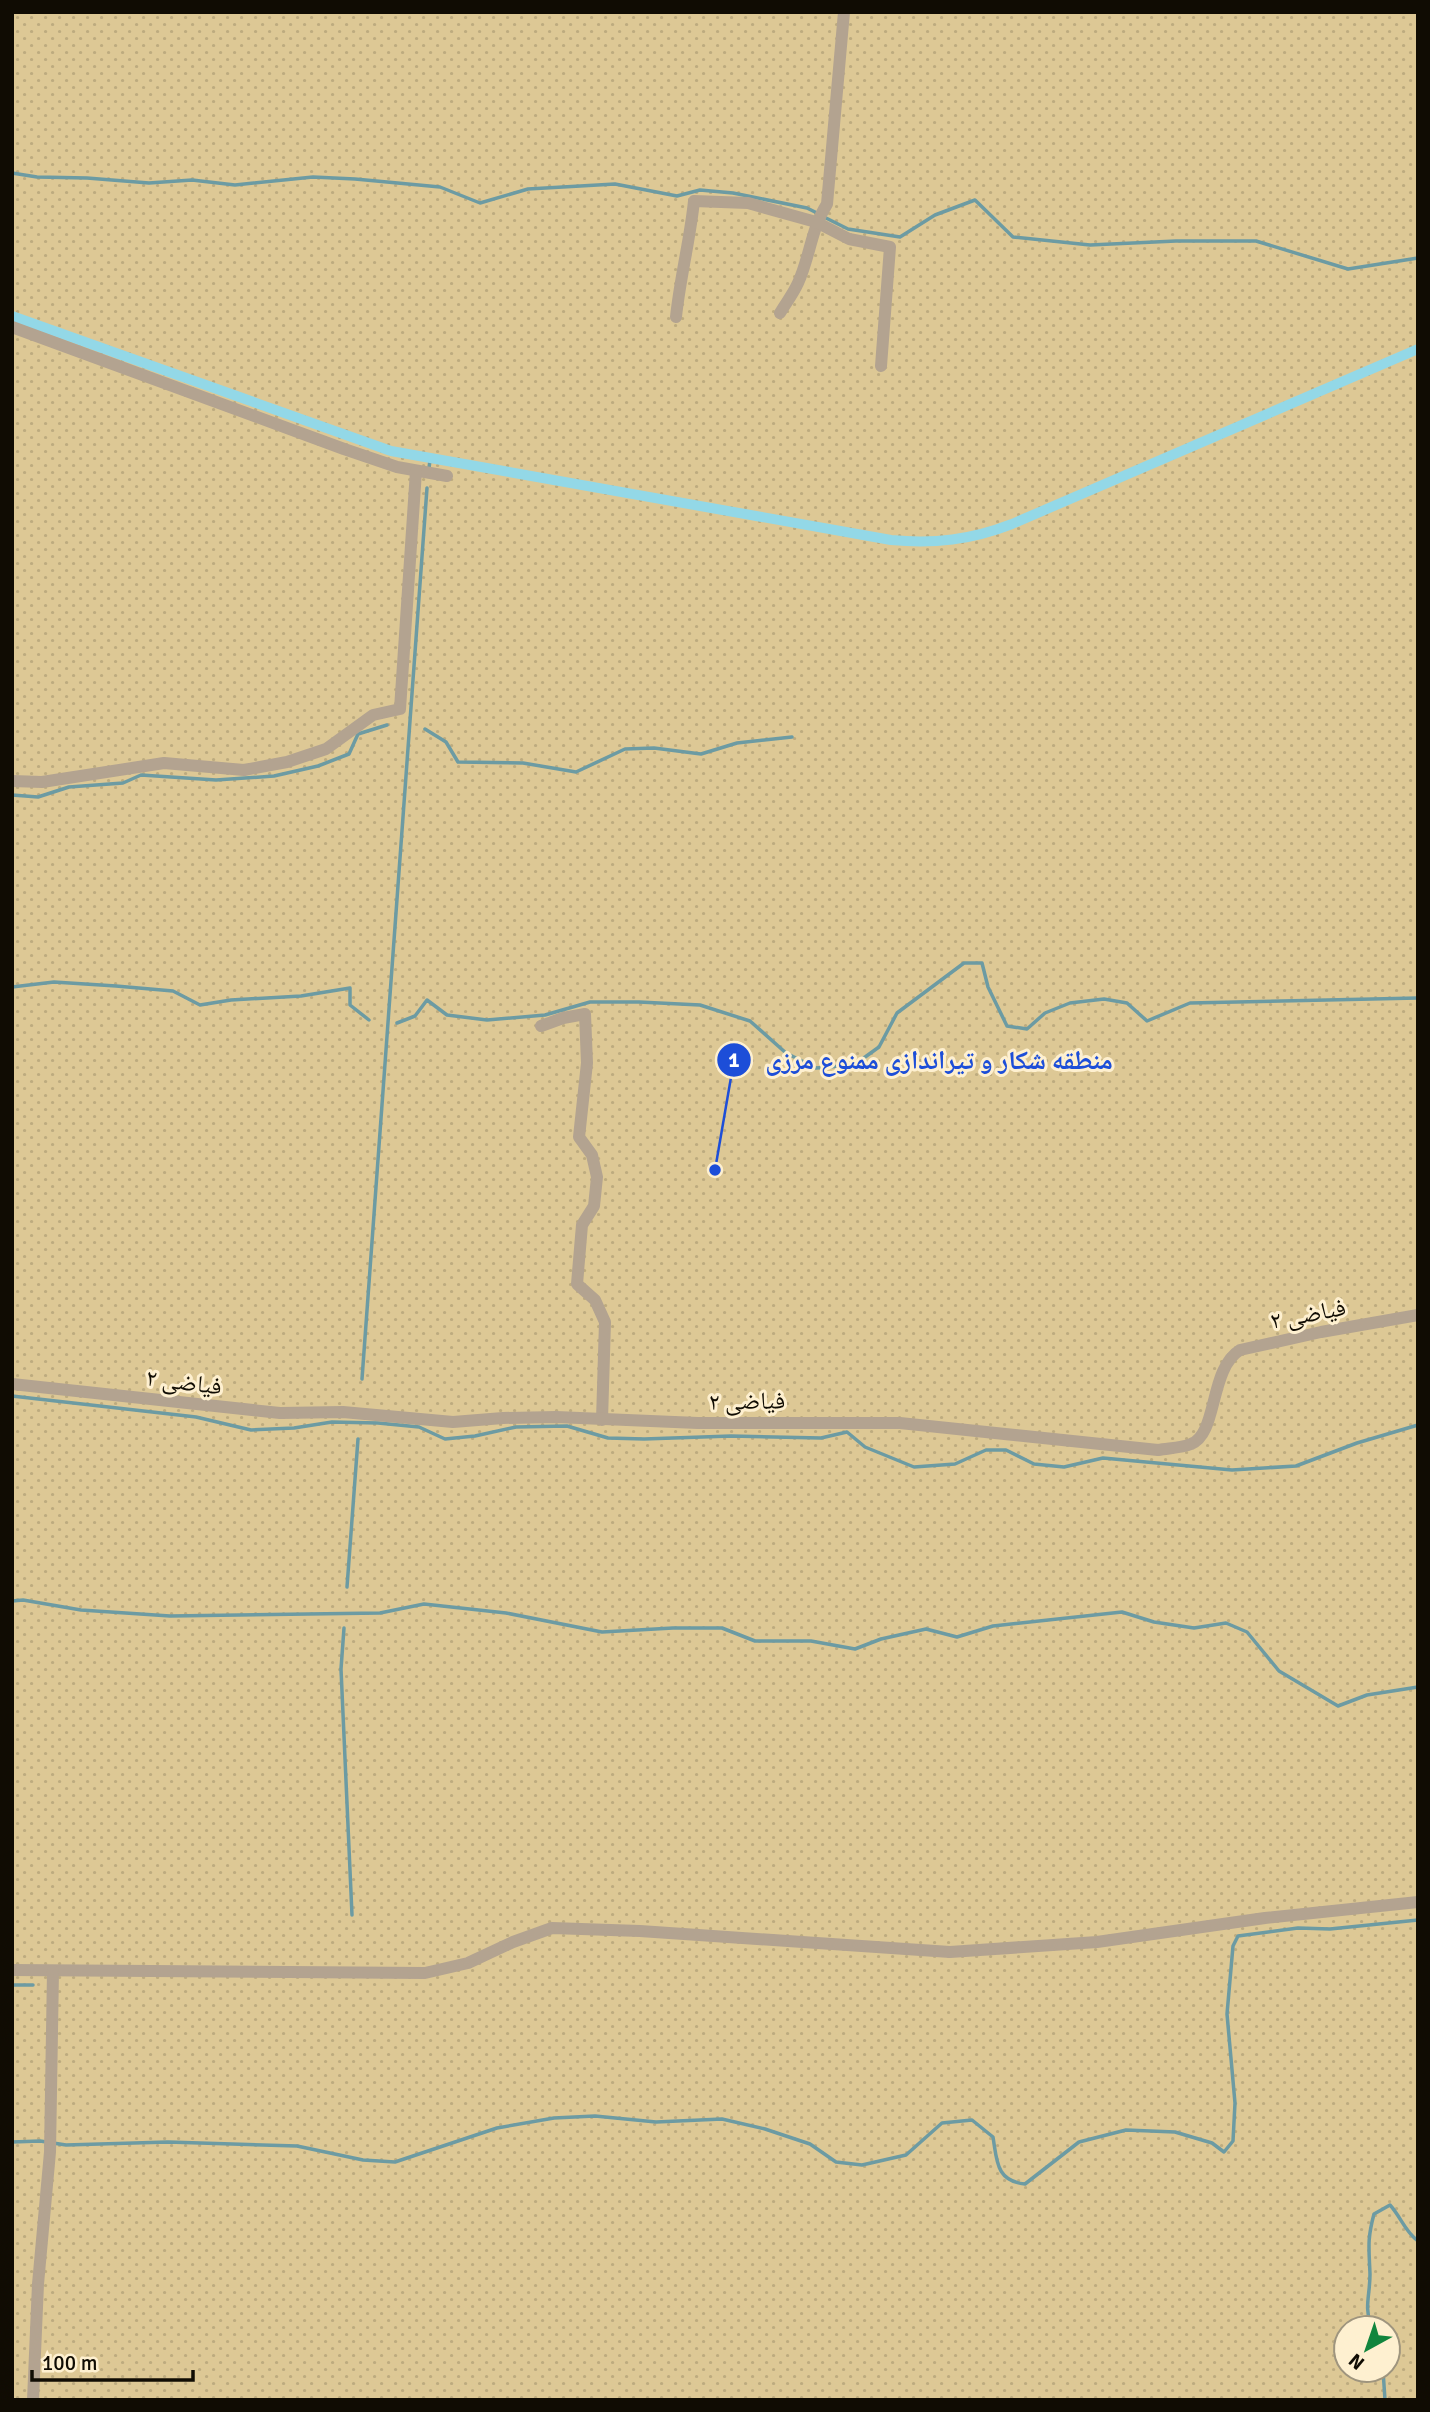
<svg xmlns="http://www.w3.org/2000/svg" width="1430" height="2412" font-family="Signika,'Noto Naskh Arabic',sans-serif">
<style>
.green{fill:url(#green-dots);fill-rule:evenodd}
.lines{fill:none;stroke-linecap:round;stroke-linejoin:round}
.stream{stroke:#6c9ba3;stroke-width:3.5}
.canal{stroke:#93d8e7;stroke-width:10}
.minor{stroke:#b3a390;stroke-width:12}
.labels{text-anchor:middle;stroke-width:6;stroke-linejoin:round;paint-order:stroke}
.street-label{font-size:24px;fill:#100c03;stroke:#fef0d0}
.leader{fill:none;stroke:#1d4ed8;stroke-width:2.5}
.callout-dot{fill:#1d4ed8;stroke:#fef0d0;stroke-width:2.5}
.mark-label{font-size:21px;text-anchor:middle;font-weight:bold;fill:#fff}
.callout-label{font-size:26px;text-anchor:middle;font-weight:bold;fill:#1d4ed8;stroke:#fef0d0;stroke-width:6;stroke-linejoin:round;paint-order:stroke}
</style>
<defs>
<pattern id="green-dots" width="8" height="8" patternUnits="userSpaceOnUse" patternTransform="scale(1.75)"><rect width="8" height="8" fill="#ddc895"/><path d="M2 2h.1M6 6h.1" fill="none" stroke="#bdab7f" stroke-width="1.8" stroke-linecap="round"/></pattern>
</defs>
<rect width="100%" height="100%" fill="#f0e3c3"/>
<path class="green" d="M12,12H1418V2400H12ZM1346,2328H1388V2370H1346Z"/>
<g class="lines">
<g class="stream">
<polyline points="12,173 37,177 87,178 149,183 192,180 235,185 313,177 355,179 440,187 480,203 528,189 615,184 677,196 700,190 733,193 807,208 817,213"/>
<polyline points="824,217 848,229 900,237 935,215 975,200 1013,237 1090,245 1176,241 1256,241 1348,269 1418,258"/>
<polyline points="429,468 430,460"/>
<polyline points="425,729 446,742 458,762 523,763 576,772 625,749 654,748 701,754 737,743 792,737"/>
<polyline points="12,795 38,797 69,787 123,783 141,775 216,780 274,776 318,766 349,754 358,734 387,725"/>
<polyline points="12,987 54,982 116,986 173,991 200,1005 231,1000 301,996 350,988 350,1005 369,1020"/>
<polyline points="397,1023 415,1016 427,1000 447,1015 487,1020 545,1015 590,1002 639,1002 700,1005 750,1021 786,1053 816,1068 854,1065 879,1047 897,1013 964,963 982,963 988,987 1007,1026 1027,1029 1045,1013 1070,1003 1104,999 1127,1003 1147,1021 1190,1003 1418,998"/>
<polyline points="362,1379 427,488"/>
<polyline points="12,1396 196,1417 251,1430 294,1428 332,1422 378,1423 419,1427 445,1439 475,1436 516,1427 567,1426 608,1438 644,1439 731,1436 821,1438 847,1432 865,1447 914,1467 955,1464 986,1450 1006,1450 1034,1464 1064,1467 1103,1458 1232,1470 1296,1466 1357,1443 1418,1425"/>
<polyline points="347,1587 358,1439"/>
<polyline points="12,1601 23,1600 81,1610 170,1616 380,1613 424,1604 506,1613 602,1632 673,1628 722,1628 755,1641 811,1641 855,1649 881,1639 926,1629 957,1637 993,1626 1122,1612 1154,1622 1194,1628 1226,1623 1247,1632 1279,1671 1338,1706 1367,1695 1418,1687"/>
<polyline points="344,1628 341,1669 352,1915"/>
<polyline points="12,1985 33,1985"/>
<path d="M12,2142L40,2141L66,2145L168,2142L297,2146L363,2160L395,2162L497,2128L554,2118L595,2116L656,2122L722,2119L765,2129L810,2144L836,2162L862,2165L906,2155L942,2123L972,2120L993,2137C997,2161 996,2181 1025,2184L1079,2142L1126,2130L1175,2132L1212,2143L1224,2152L1233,2141L1235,2103L1227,2014L1233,1946L1238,1936L1298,1928L1330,1929L1418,1920"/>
<path d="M1371,2328C1364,2305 1370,2296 1370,2274C1369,2248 1367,2240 1374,2214L1390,2205C1401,2217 1405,2232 1418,2241"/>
<polyline points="1383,2370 1385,2400"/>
</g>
<path class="canal" d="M12,316L391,451L891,540C934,544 971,540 1012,524L1418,349"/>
<g class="minor">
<path d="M780,313C786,303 793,294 798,283C810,257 811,229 827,204L844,12"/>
<path d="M676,317C680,278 690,240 694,201L748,203L816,222L849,239L890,247L881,366"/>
<polyline points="12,327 344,449 397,467 447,476"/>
<polyline points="12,781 42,782 164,763 244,770 287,762 326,749 373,715 400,709 416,471"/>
<polyline points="541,1026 563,1018 585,1014 587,1063 579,1137 592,1155 597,1177 594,1206 582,1225 577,1284 595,1300 605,1322 602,1420"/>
<path d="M12,1384L280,1413L343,1412L453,1422L503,1418L556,1417L698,1423H900L1158,1450C1169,1448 1181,1448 1191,1444C1218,1434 1209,1369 1240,1350L1321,1332L1418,1315"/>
<polyline points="12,1970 425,1973 468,1963 513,1942 552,1928 640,1931 950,1952 1097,1942 1265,1918 1418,1902"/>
<polyline points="33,2400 38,2284 50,2152 53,1971"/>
</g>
</g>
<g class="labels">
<g class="street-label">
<text transform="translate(1308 1314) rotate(-11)" y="8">فیاضی ۲</text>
<text transform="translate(184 1382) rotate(7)" y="8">فیاضی ۲</text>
<text transform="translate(747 1401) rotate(-1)" y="8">فیاضی ۲</text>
</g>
</g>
<path class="leader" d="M715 1170L734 1060"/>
<g class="callout-dot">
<circle cx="715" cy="1170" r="7"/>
<circle cx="734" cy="1060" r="18"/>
</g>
<g class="mark-label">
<text x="734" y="1067">1</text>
</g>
<g class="callout-label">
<text x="939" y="1069">منطقه شکار و تیراندازی ممنوع مرزی</text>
</g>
<rect width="1430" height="2412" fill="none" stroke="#100c03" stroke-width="28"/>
<g transform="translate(1367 2349) rotate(220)"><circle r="33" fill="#fef0d0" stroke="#9f957e" stroke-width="2"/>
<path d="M0-5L12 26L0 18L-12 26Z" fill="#11853d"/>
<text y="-10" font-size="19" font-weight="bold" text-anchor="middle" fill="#100c03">N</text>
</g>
<path d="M32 2370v10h161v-10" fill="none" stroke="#100c03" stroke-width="3.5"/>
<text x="42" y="2370" font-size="21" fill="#100c03" stroke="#fef0d0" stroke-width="5" paint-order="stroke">100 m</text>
</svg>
